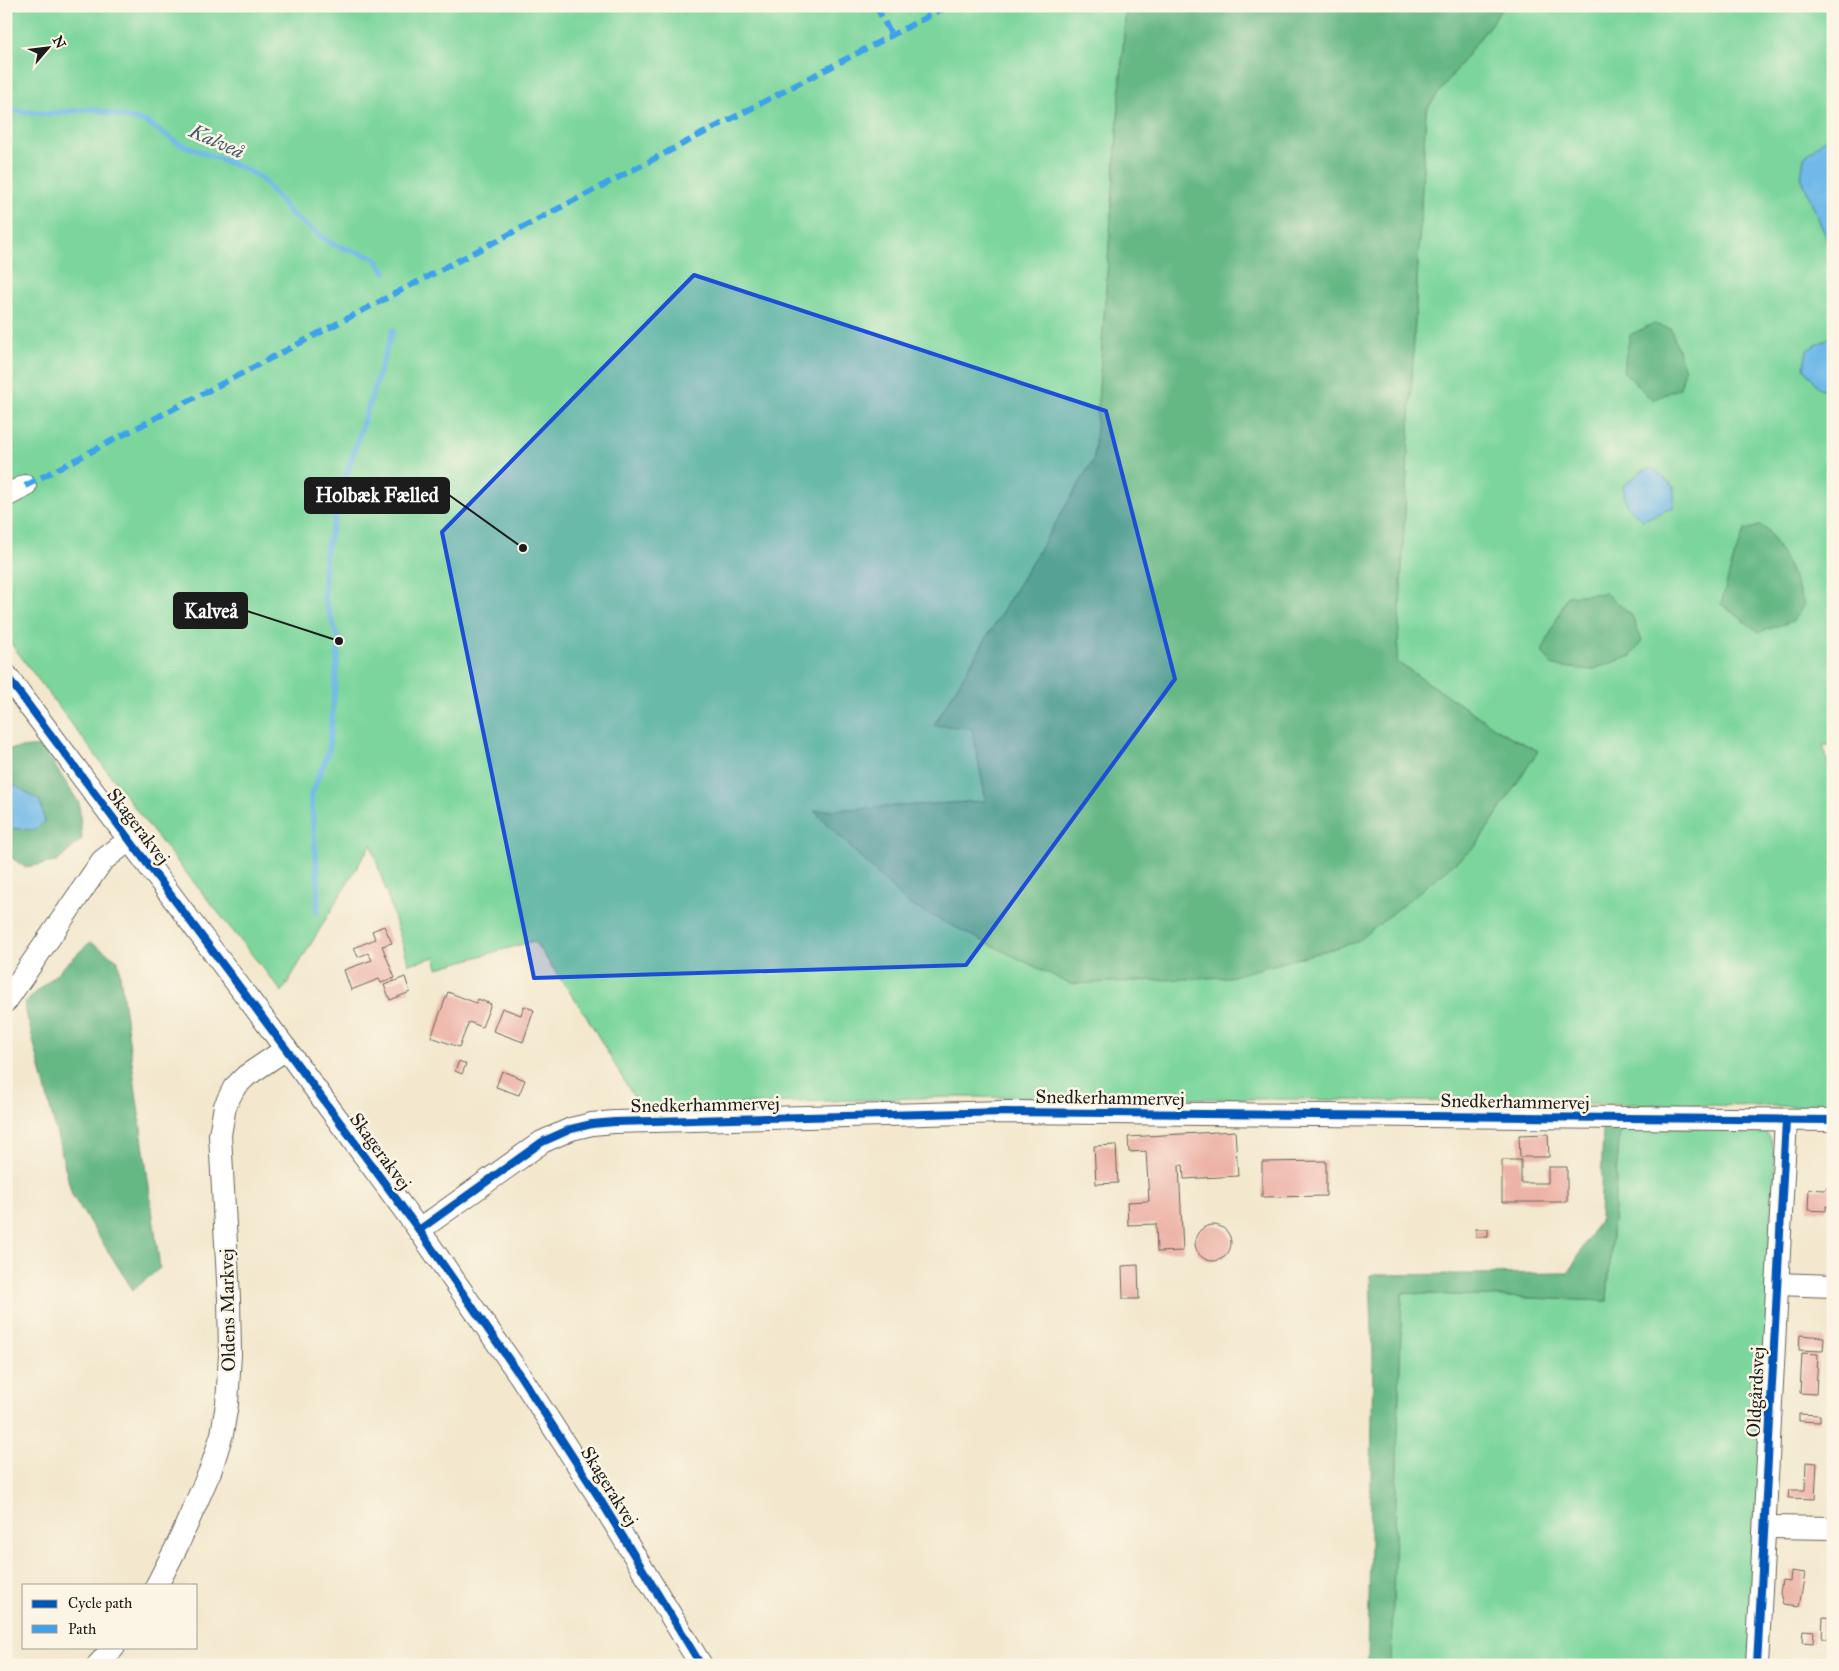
<svg xmlns="http://www.w3.org/2000/svg" width="1839" height="1671" font-family="'IM FELL Great Primer',serif">
<style>
.green{fill:#7cd69c;stroke:#4c795c}
.forest{fill:#65b784;stroke:#406a50}
.water{fill:#70b9e8;stroke:#466a82}
.lines{fill:none;stroke-linecap:round;stroke-linejoin:round}
.stream{stroke:#70b9e8;stroke-width:5.5}
.building{fill:#edb3a8}
.minor-casing{stroke:#67635a;stroke-width:24}
.minor{stroke:#fff;stroke-width:22}
.quiet{stroke:#3da2ea;stroke-width:6;stroke-dasharray:12 6;stroke-linecap:butt}
.cycleway-casing{stroke:#fcf5e5;stroke-width:11}
.cycleway{stroke:#0057b8;stroke-width:8}
.marked{fill:#1d4ed8;fill-opacity:0.2;stroke:#1d4ed8;stroke-width:4;stroke-linejoin:round}
.labels{text-anchor:middle;stroke-width:5;stroke-linejoin:round;paint-order:stroke}
.street-label{font-size:19px;fill:#1c1c1c;stroke:#fcf5e5}
.water-label{font-size:20px;font-style:italic;fill:#3e5b6e;stroke:#fcf5e5}
.leader{fill:none;stroke:#1c1c1c;stroke-width:2}
.callout-dot{fill:#1c1c1c;stroke:#fcf5e5;stroke-width:2}
.callout{fill:#1c1c1c;stroke:#1c1c1c;stroke-width:2}
.callout-label{font-size:20px;text-anchor:middle;font-weight:bold;fill:#fff}
</style>
<rect width="100%" height="100%" fill="#fcf5e5"/>
<filter id="ink" filterUnits="userSpaceOnUse"><feTurbulence type="fractalNoise" baseFrequency=".02" numOctaves="2"/><feDisplacementMap in="SourceGraphic" scale="10" xChannelSelector="R" yChannelSelector="G"/><feConvolveMatrix kernelMatrix="1 2 1 2 8 2 1 2 1" color-interpolation-filters="sRGB"/></filter>
<filter id="wash" filterUnits="userSpaceOnUse"><feTurbulence type="fractalNoise" baseFrequency=".0096" numOctaves="4" result="noise"/><feDisplacementMap in="SourceGraphic" scale="20" xChannelSelector="R" yChannelSelector="G"/><feGaussianBlur stdDeviation="1.12" result="paint"/><feColorMatrix in="noise" values="0 0 0 0 0 0 0 0 0 0 0 0 0 0 0 0 0 1.4 0 .05"/><feComposite in="paint" operator="in"/></filter>
<g filter="url(#wash)">
<rect width="100%" height="100%" fill="#f3e8ce"/>
<g class="green">
<polygon points="6,6 1126,6 1094,459 934,725 972,728 986,801 814,811 908,904 1538,751 1503,733 1397,662 1426,110 1504,6 1833,6 1833,745 1823,745 1833,779 1833,1107 1269,1099 947,1097 651,1107 636,1101 587,1017 534,941 438,968 435,957 409,964 371,844 282,992 151,829 6,637"/>
<path d="M1620,1127L1761,1128C1771,1136 1773,1143 1775,1156L1749,1665H1391L1402,1293L1607,1301Z"/>
</g>
<g class="forest">
<polygon points="1126,6 1504,6 1426,110 1397,662 1503,733 1538,751 1476,846 1357,942 1229,977 1070,984 908,904 814,811 986,801 972,728 934,725 1094,459"/>
<polygon points="1653,324 1671,329 1685,370 1680,388 1652,400 1623,371 1630,335"/>
<polygon points="1759,526 1767,529 1788,565 1804,604 1793,621 1759,632 1721,604 1732,563 1745,530"/>
<polygon points="1605,593 1631,614 1642,641 1631,656 1591,670 1553,666 1542,652 1567,596"/>
<polygon points="42,746 79,803 82,839 57,862 25,867 6,854 6,749"/>
<polygon points="90,942 118,960 160,1268 133,1290 72,1195 24,1004"/>
<polygon points="1603,1126 1620,1127 1607,1301 1402,1293 1391,1665 1368,1665 1373,1355 1370,1275 1568,1273 1600,1219"/>
</g>
<g class="water">
<polygon points="1833,131 1833,254 1801,177 1804,158"/>
<polygon points="1833,334 1833,393 1819,389 1804,367 1807,350 1826,340"/>
<polygon points="1652,468 1674,486 1674,507 1643,520 1626,505 1623,486 1642,471"/>
<polygon points="6,780 40,801 45,822 35,830 6,828"/>
</g>
<g class="lines">
<g class="stream">
<polyline points="6,108 8,110 46,114 92,109 146,122 178,143 245,169 261,178 292,215 332,244 375,258 385,272"/>
<polyline points="317,913 318,884 311,795 329,750 339,641 324,598 325,554 349,467 393,330"/>
</g>
</g>
<g id="blocks">
<g class="building">
<polygon points="384,926 392,943 382,946 395,978 381,983 379,979 351,990 344,970 372,960 368,953 358,957 354,948 375,939 372,931"/>
<polygon points="405,977 410,992 390,1000 384,985"/>
<polygon points="448,992 476,1003 478,999 491,1004 482,1027 469,1022 459,1047 431,1037"/>
<polygon points="524,1006 534,1010 523,1042 493,1031 502,1008 521,1015"/>
<polygon points="459,1061 466,1064 462,1074 455,1071"/>
<polygon points="502,1071 525,1080 519,1095 496,1087"/>
<polygon points="1235,1131 1238,1176 1184,1179 1183,1165 1179,1165 1183,1251 1157,1252 1156,1224 1128,1225 1127,1202 1149,1201 1146,1151 1129,1152 1128,1137"/>
<polygon points="1548,1134 1549,1157 1520,1157 1519,1135"/>
<polygon points="1116,1145 1118,1183 1096,1184 1094,1146"/>
<polygon points="1502,1160 1521,1160 1521,1183 1548,1183 1548,1167 1567,1167 1567,1202 1502,1202"/>
<polygon points="1326,1161 1326,1196 1262,1197 1262,1162"/>
<polygon points="1826,1188 1833,1188 1833,1207 1826,1206 1826,1211 1808,1210 1809,1189 1825,1190"/>
<circle cx="1213" cy="1243" r="18"/>
<rect x="1476" y="1229" width="12" height="8"/>
<polygon points="1138,1265 1139,1299 1123,1299 1122,1266"/>
<polygon points="1800,1335 1824,1337 1823,1351 1799,1350"/>
<polygon points="1802,1353 1818,1354 1816,1394 1800,1393"/>
<polygon points="1799,1414 1820,1415 1820,1422 1799,1421"/>
<polygon points="1806,1462 1817,1463 1815,1499 1788,1498 1789,1490 1805,1490"/>
<polygon points="1791,1571 1805,1573 1799,1607 1783,1605 1780,1593 1782,1580 1790,1581"/>
<polygon points="1823,1617 1833,1618 1833,1639 1822,1639"/>
<polygon points="1803,1630 1814,1631 1813,1643 1802,1642"/>
</g>
</g>
</g>
<g filter="url(#ink)">
<use href="#blocks" fill-opacity="0" stroke="#67635a" stroke-width="1"/>
<g class="lines">
<g class="minor-casing">
<g id="minor">
<polyline points="6,496 25,486"/>
<polyline points="6,675 286,1049 419,1230 521,1377 598,1496 701,1665"/>
<polyline points="6,1001 102,861 129,840"/>
<polyline points="419,1230 542,1142 571,1129 592,1124 614,1122 1005,1112 1833,1120"/>
<polyline points="1777,1284 1833,1286"/>
<polyline points="1765,1527 1833,1528"/>
<polyline points="157,1585 178,1544 211,1469 222,1434 227,1404 230,1355 229,1298 220,1135 225,1106 234,1088 246,1076 286,1049"/>
<polyline points="98,1665 114,1647"/>
<polyline points="1757,1665 1786,1120"/>
</g>
</g>
<use href="#minor" class="minor"/>
<g class="quiet">
<polyline points="876,6 892,36"/>
<polyline points="25,486 948,6"/>
</g>
<g class="cycleway-casing">
<g id="cycleway">
<polyline points="6,675 286,1049 419,1230 521,1377 598,1496 701,1665"/>
<polyline points="419,1230 542,1142 571,1129 592,1124 614,1122 1005,1112 1833,1120"/>
<polyline points="1757,1665 1786,1120"/>
</g>
</g>
<use href="#cycleway" class="cycleway"/>
</g>
</g>
<path class="marked" d="M694,275L1106,411L1175,679L966,965L534,978L442,532Z"/>
<g class="labels">
<g class="street-label">
<text transform="translate(139 826) rotate(53)" y="7">Skagerakvej</text>
<text transform="translate(1110 1097) rotate(1)" y="7">Snedkerhammervej</text>
<text transform="translate(1515 1101) rotate(1)" y="7">Snedkerhammervej</text>
<text transform="translate(705 1104) rotate(-1)" y="7">Snedkerhammervej</text>
<text transform="translate(381 1151) rotate(54)" y="7">Skagerakvej</text>
<text transform="translate(227 1310) rotate(-91)" y="7">Oldens Markvej</text>
<text transform="translate(1755 1392) rotate(-87)" y="7">Oldgårdsvej</text>
<text transform="translate(610 1486) rotate(58)" y="7">Skagerakvej</text>
</g>
<g class="water-label">
<text transform="translate(217 141) rotate(24)" y="7">Kalveå</text>
</g>
</g>
<path class="leader" d="M523 548L449 495M339 641L247 611"/>
<g class="callout-dot">
<circle cx="523" cy="548" r="5"/>
<circle cx="339" cy="641" r="5"/>
</g>
<g class="callout">
<rect x="305" y="478" width="144" height="35" rx="5"/>
<rect x="174" y="593" width="73" height="35" rx="5"/>
</g>
<g class="callout-label">
<text x="377" y="502">Holbæk Fælled</text>
<text x="211" y="618">Kalveå</text>
</g>
<rect width="1839" height="1671" fill="none" stroke="#fcf5e5" stroke-width="25"/>
<rect x="22" y="1584" width="175" height="65" fill="#fcf5e5" stroke="#a29e95"/>
<rect x="32" y="1600" width="25" height="8" fill="#0057b8" stroke="#a29e95"/>
<text x="68" y="1608" font-size="15" fill="#1c1c1c">Cycle path</text>
<rect x="32" y="1625" width="25" height="8" fill="#3da2ea" stroke="#a29e95"/>
<text x="68" y="1634" font-size="15" fill="#1c1c1c">Path</text>
<g transform="translate(48 48) rotate(62)" stroke="#fcf5e5" stroke-width="4" paint-order="stroke">
<path d="M0-4L9 19L0 12L-9 19Z" fill="#1c1c1c"/>
<text y="-8" font-size="14" font-weight="bold" text-anchor="middle" fill="#1c1c1c">N</text>
</g>
</svg>
